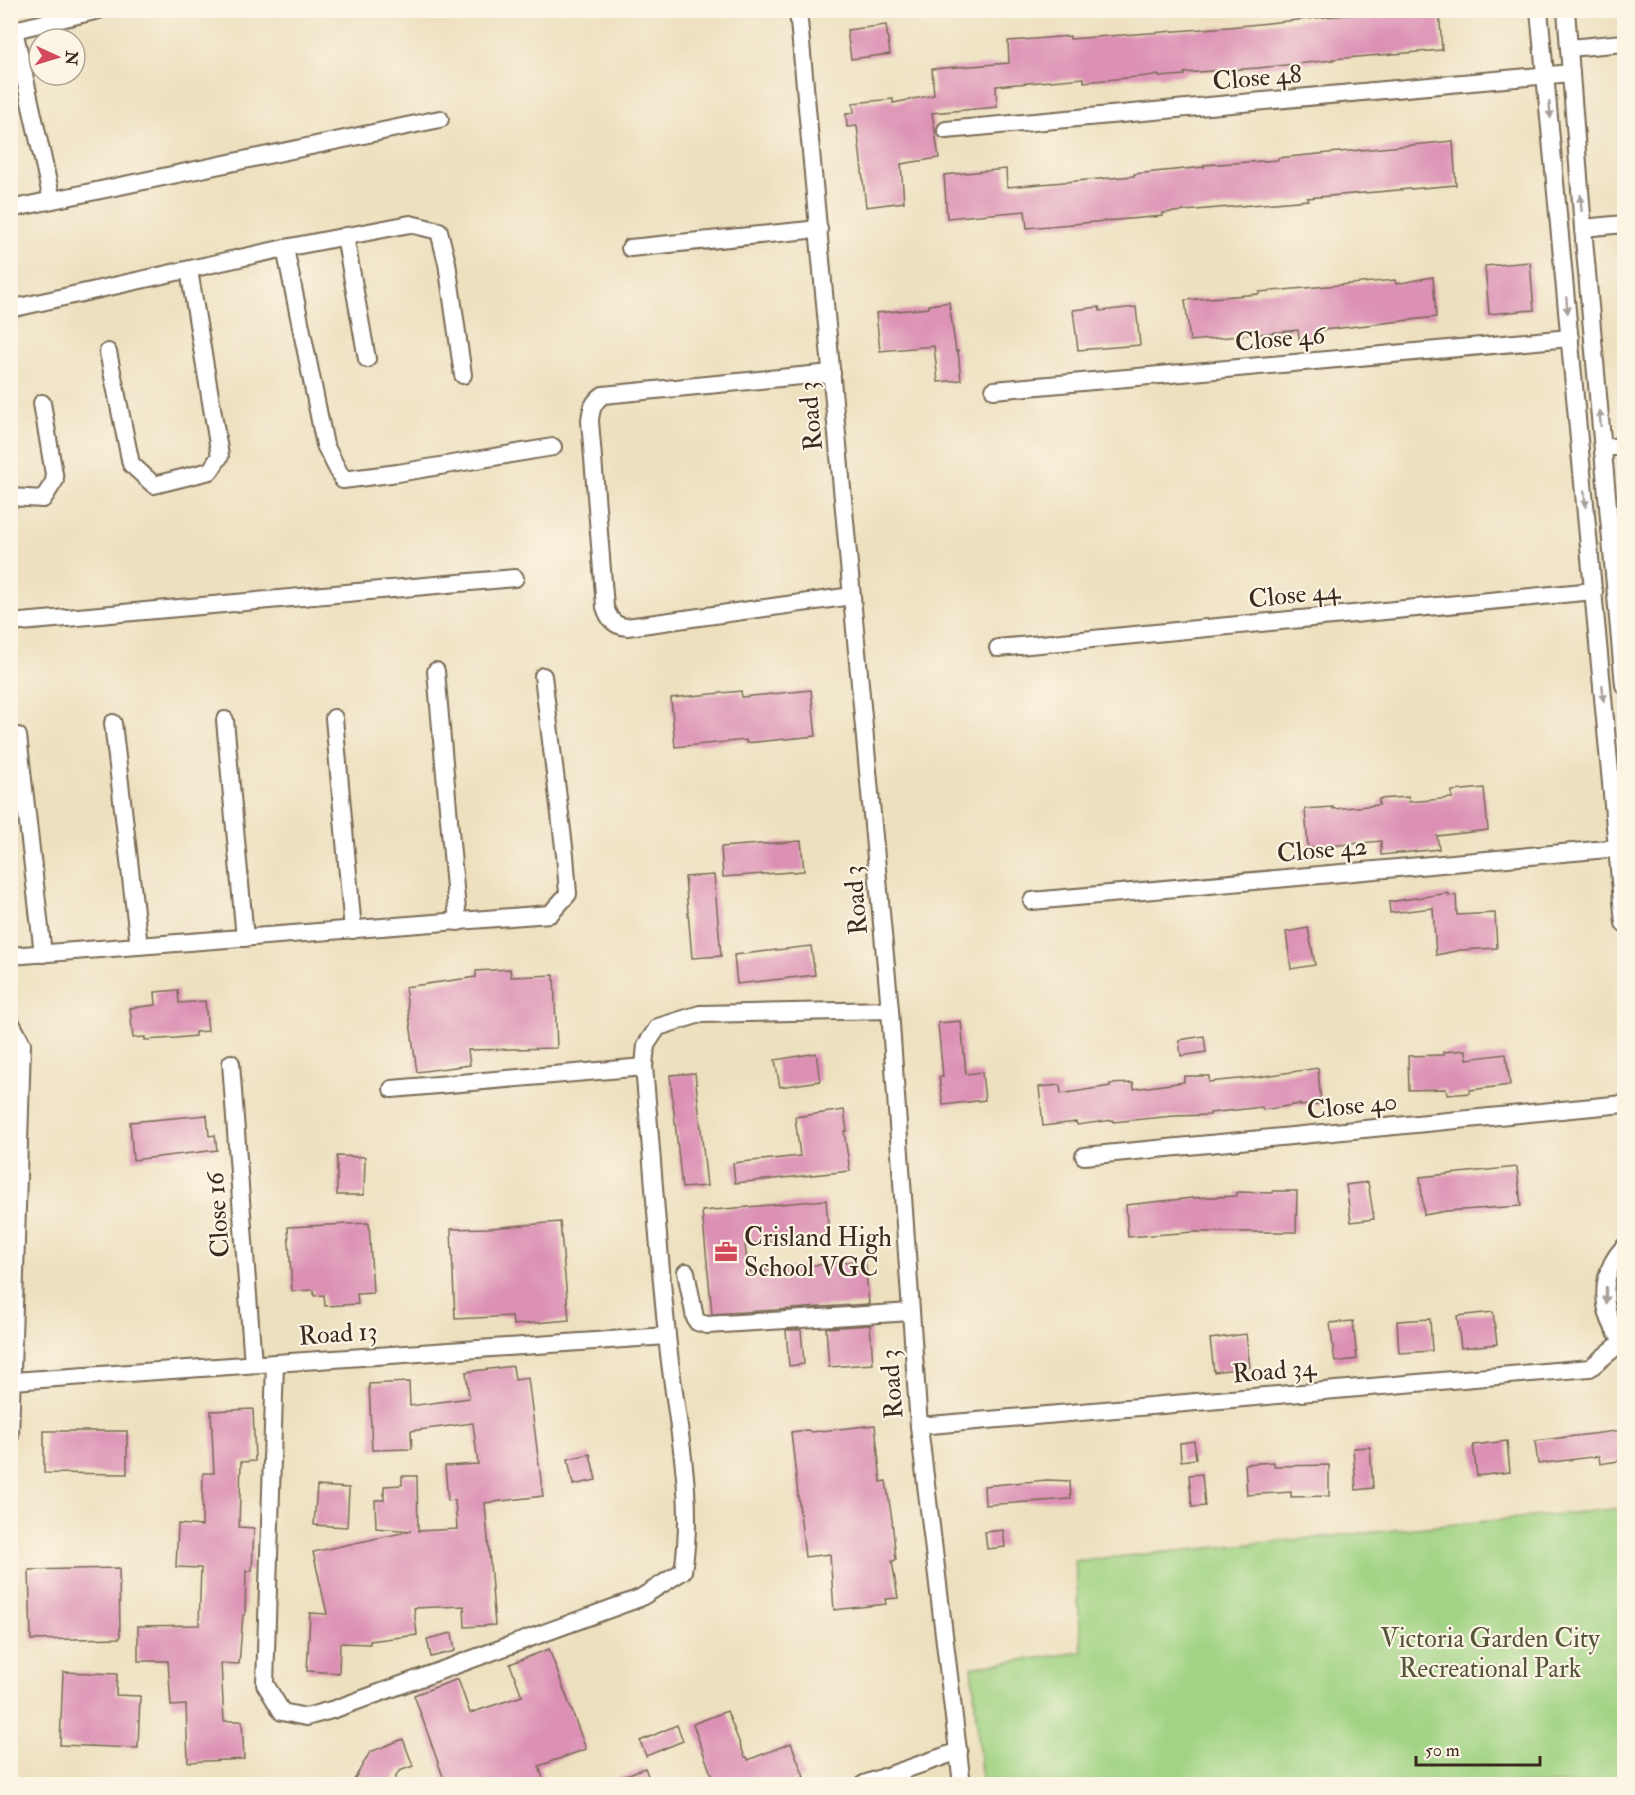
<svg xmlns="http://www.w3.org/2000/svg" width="1635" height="1795" font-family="'IM FELL Double Pica',serif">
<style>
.green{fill:#a0d383;stroke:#6e7e50;stroke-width:1.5}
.building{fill:#db90b4}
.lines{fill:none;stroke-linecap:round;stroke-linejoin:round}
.minor-casing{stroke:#796a56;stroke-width:20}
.minor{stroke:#fff;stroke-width:16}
.oneway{fill:#a79f9a}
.labels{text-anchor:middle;stroke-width:4.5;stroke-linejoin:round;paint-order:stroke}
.street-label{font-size:26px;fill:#3b2a1e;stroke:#fcf5e5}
.poi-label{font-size:26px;fill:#3b2a1e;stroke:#fcf5e5;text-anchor:start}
.park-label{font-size:26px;fill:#545437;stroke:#fcf5e5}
</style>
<rect width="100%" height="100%" fill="#fcf5e5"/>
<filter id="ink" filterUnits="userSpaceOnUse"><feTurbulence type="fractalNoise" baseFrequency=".0167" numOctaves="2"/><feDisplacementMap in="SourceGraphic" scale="12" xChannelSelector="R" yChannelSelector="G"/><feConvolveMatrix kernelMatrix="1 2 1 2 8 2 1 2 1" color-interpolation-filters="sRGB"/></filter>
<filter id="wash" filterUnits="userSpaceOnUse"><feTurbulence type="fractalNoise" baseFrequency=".008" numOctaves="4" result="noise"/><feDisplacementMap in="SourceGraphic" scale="24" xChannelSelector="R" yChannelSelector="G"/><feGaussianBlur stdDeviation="1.35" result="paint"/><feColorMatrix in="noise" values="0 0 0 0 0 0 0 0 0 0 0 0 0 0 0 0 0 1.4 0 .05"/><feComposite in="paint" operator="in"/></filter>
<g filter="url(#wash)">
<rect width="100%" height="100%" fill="#ede0bf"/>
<polygon class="green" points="1624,1508 1624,1784 982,1784 972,1667 1082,1652 1075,1561"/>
<g id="blocks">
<g class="building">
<polygon points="1395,10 1439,10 1442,50 1332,59 1333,60 1258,68 1184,73 1185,75 1159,77 1158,75 1084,82 1084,78 996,86 997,107 932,113 939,158 901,164 904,202 866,207 857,126 847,127 846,114 854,113 853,103 893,99 893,103 934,95 932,69 1009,63 1008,41 1070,36 1070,39 1229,27"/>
<polygon points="886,25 890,54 851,59 847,30"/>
<polygon points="1453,141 1456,185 1307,198 1308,200 1163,213 1163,216 1027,228 1025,211 947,218 944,175 1006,169 1007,187 1134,176 1134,174 1204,167 1204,165 1278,160 1278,158"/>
<polygon points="1530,262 1534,310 1489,314 1485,266"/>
<polygon points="1433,277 1436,317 1315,331 1315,342 1300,344 1298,330 1190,341 1185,300 1259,294 1259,292 1395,280 1396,284"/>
<polygon points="949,302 956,352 958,351 961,380 938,382 934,346 880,351 876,313 929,308 929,305"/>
<polygon points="1099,307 1100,311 1136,307 1140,345 1078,350 1073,310"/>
<polygon points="811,690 816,736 746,743 746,740 675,747 671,698 741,691 742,697"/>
<polygon points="1484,788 1488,830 1437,836 1439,849 1381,855 1381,841 1308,848 1305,809 1333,807 1333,809 1379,805 1379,799 1408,797 1409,802 1452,798 1452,791"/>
<polygon points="801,841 804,871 723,877 721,847"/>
<polygon points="714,875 721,956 692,958 685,877"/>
<polygon points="1449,893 1449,896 1456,895 1457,915 1495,913 1497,948 1461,950 1436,955 1433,908 1390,913 1389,902"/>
<polygon points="1308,928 1315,965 1291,969 1286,932"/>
<polygon points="811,946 815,975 737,984 734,955"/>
<polygon points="510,969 511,977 554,975 557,1048 468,1050 470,1065 417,1072 405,987 476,977 476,971"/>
<polygon points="178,990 179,1003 205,1001 208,1031 195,1032 195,1036 176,1038 145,1040 145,1037 133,1038 130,1008 156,1005 155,992"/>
<polygon points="961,1021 966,1074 982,1072 985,1100 943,1105 939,1077 943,1077 938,1023"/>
<polygon points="1204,1036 1206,1052 1181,1056 1179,1040"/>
<polygon points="1466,1050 1467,1059 1506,1054 1510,1085 1470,1090 1470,1093 1447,1095 1446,1089 1409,1090 1408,1056 1444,1055 1443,1052"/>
<polygon points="816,1053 820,1081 780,1087 775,1060"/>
<polygon points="1318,1068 1321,1104 1300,1106 1300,1104 1263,1110 1262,1107 1210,1113 1210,1115 1174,1116 1113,1122 1113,1120 1077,1125 1076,1122 1043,1126 1039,1087 1060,1085 1061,1094 1110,1086 1110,1084 1133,1083 1134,1089 1184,1082 1184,1076 1209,1076 1209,1082 1258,1077"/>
<polygon points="695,1073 707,1186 682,1188 670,1075"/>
<polygon points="844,1110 847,1131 844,1131 850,1171 735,1183 733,1163 800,1156 795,1117"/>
<polygon points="207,1115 209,1136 215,1135 217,1150 133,1160 130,1122"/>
<polygon points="337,1156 365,1157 364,1195 337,1195"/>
<polygon points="1517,1167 1521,1206 1446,1211 1424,1215 1420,1177"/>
<polygon points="1368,1182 1374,1219 1351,1222 1346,1185"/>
<polygon points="1273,1191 1297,1191 1296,1232 1193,1232 1128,1237 1126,1205 1192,1198 1237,1196 1237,1192 1273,1193"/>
<polygon points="826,1200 829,1236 745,1244 748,1272 865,1260 869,1304 712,1314 702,1211"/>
<polygon points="560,1222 569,1320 513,1325 512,1316 455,1319 451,1229 490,1228"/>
<polygon points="369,1223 373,1293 357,1294 358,1304 325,1306 324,1295 314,1296 314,1290 292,1291 288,1227"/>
<polygon points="1493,1312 1497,1344 1461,1348 1457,1316"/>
<polygon points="1430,1319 1432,1351 1399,1353 1397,1321"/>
<polygon points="1353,1321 1357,1359 1335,1362 1330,1323"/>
<polygon points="870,1325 873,1364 829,1367 826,1328"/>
<polygon points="786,1330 801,1330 804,1364 789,1366"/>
<polygon points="1246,1334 1250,1367 1214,1372 1210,1339"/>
<polygon points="513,1366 515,1380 528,1378 543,1496 485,1503 495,1625 465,1627 464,1606 414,1608 417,1635 370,1641 370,1644 340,1643 339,1673 307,1671 310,1613 327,1614 313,1552 411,1531 376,1528 375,1500 384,1500 384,1486 402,1485 402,1476 417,1476 418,1531 457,1529 455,1500 448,1501 445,1466 478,1464 473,1423 411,1431 412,1449 372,1450 369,1384 409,1382 410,1406 469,1398 466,1372"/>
<polygon points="253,1409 255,1461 241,1462 239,1527 254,1528 252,1571 246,1571 245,1615 243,1615 239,1664 221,1663 224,1721 242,1721 244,1759 188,1762 186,1705 171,1706 168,1661 138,1661 138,1626 199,1625 201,1568 176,1567 178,1524 202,1526 203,1473 214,1473 211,1411"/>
<polygon points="875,1425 881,1482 886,1481 892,1520 896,1560 892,1561 898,1598 885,1599 886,1604 834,1610 830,1554 805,1557 791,1432 808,1430 811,1432"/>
<polygon points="1624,1430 1624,1460 1600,1464 1599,1456 1538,1464 1535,1441"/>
<polygon points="44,1431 127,1431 127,1474 44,1473"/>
<polygon points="1194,1441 1196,1459 1181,1461 1180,1443"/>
<polygon points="1507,1441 1510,1472 1477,1476 1473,1445"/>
<polygon points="1370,1447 1373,1488 1356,1490 1353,1448"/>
<polygon points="590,1454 596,1480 573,1485 568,1459"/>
<polygon points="1274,1462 1274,1466 1329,1465 1329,1496 1291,1497 1291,1492 1247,1495 1245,1464"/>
<polygon points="1202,1474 1205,1506 1192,1507 1189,1475"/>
<polygon points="1047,1480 1070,1481 1071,1499 985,1505 984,1486"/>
<polygon points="317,1486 349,1488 347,1527 314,1525"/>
<polygon points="1003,1530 1005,1547 987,1549 985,1532"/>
<polygon points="119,1568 120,1638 31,1640 29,1570"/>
<polygon points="452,1633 455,1651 431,1657 427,1639"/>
<polygon points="549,1649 586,1749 539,1766 545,1785 446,1785 414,1695 458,1679 470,1713 522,1696 510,1664"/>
<polygon points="63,1672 117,1674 116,1695 140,1696 138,1748 60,1745"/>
<polygon points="727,1711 745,1757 747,1757 748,1760 791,1743 804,1777 787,1785 715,1785 693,1724"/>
<polygon points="677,1725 683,1741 646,1756 640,1741"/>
<polygon points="403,1739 413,1766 399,1771 391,1785 351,1785 370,1752"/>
<polygon points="645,1768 652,1785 604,1785 604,1783"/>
</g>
</g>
</g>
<g filter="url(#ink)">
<use href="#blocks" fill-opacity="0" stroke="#796a56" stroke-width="1.5"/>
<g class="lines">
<g class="minor-casing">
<g id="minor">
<polyline points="798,10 890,1010 919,1426 962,1784"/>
<polyline points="1539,10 1624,923"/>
<polyline points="1566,10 1583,228 1624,685"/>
<polyline points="14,30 52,200"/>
<polyline points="10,31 99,10"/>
<polyline points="1569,48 1624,43"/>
<polyline points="946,130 1571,73"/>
<polyline points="10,209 440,119"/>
<polyline points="1583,228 1624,224"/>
<polyline points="345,236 367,359"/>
<polyline points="285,248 325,445 343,480 398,473 553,447"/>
<polyline points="630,248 819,229"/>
<polyline points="10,309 285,248 410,224 439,231 447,263 463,375"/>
<polyline points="108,352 131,464 154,485 210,471 220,456 189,270"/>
<path d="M832,373L603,395C593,402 591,409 590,421L605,607C609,619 614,626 627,627L852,596"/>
<polyline points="994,390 1570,338"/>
<polyline points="1603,448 1624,446"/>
<polyline points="10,497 43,499 55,480 42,403"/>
<polyline points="10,623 515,578"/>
<polyline points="998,648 1594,591"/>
<polyline points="436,671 458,922"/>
<polyline points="334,718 353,930"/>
<polyline points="225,720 245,938"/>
<polyline points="113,723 139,946"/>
<polyline points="18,736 43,954"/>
<polyline points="1032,901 1618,848"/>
<polyline points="10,956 550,914 568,894 565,855 543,676"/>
<polyline points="10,1021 22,1044 10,1436"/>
<polyline points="231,1063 253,1364"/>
<polyline points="392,1089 644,1067"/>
<polyline points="1084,1156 1624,1104"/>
<path d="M1624,1247C1598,1274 1600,1315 1624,1342"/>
<polyline points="686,1272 695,1318 697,1322 707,1325 911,1312"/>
<path d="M275,1363L265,1684L282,1712L306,1717L335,1709L640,1598L683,1571C696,1493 674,1413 667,1335C658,1246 652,1156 644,1067L646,1045L658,1027L700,1014L890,1010"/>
<polyline points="13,1381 667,1336"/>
<polyline points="919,1426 1590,1368 1623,1341"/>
<polyline points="864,1784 959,1751"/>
</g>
</g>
<use href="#minor" class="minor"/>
</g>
<defs><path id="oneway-solid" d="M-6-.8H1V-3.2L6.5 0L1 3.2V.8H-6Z" transform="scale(1.5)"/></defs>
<g class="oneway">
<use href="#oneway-solid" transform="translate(1550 110) rotate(85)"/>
<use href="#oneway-solid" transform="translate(1581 203) rotate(-94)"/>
<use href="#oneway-solid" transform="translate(1567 305) rotate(85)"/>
<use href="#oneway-solid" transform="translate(1600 418) rotate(-95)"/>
<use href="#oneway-solid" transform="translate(1585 499) rotate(85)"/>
<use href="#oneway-solid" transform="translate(1603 693) rotate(85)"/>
<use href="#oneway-solid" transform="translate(1606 1295) rotate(90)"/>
</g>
</g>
<defs>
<g id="office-bare" transform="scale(1.8)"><path d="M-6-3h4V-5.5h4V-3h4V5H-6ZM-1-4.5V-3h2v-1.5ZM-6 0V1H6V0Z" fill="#d1495b" stroke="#fcf5e5" stroke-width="2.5" paint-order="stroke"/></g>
</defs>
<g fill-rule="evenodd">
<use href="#office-bare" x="726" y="1252"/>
</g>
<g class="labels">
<g class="street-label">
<text transform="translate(1257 77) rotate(-5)" y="9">Close 48</text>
<text transform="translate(1280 338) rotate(-5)" y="9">Close 46</text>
<text transform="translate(810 416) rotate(-95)" y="9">Road 3</text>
<text transform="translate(1294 594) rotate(-6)" y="9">Close 44</text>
<text transform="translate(1322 849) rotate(-5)" y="9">Close 42</text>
<text transform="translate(855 900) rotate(-95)" y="9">Road 3</text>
<text transform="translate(1352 1105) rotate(-6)" y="9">Close 40</text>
<text transform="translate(217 1215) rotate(-94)" y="9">Close 16</text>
<text transform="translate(338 1333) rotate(-4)" y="9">Road 13</text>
<text transform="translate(1274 1370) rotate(-5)" y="9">Road 34</text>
<text transform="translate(891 1384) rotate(-94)" y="9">Road 3</text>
</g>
<g class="poi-label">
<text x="744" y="1246">Crisland High<tspan x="744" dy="30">School VGC</tspan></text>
</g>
<g class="park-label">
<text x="1490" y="1647">Victoria Garden City<tspan x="1490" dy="30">Recreational Park</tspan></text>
</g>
</g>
<rect width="1635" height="1795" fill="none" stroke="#fcf5e5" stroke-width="36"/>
<g transform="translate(57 57) rotate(94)"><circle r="28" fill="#fcf5e5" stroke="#afa495" stroke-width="1.5"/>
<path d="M0-4.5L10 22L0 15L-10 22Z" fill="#d1495b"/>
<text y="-9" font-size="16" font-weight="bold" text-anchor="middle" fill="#3b2a1e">N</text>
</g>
<path d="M1416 1756v9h124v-9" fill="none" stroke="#3b2a1e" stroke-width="3"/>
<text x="1425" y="1756" font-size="18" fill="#3b2a1e" stroke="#fcf5e5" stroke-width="4.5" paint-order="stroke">50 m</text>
</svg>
